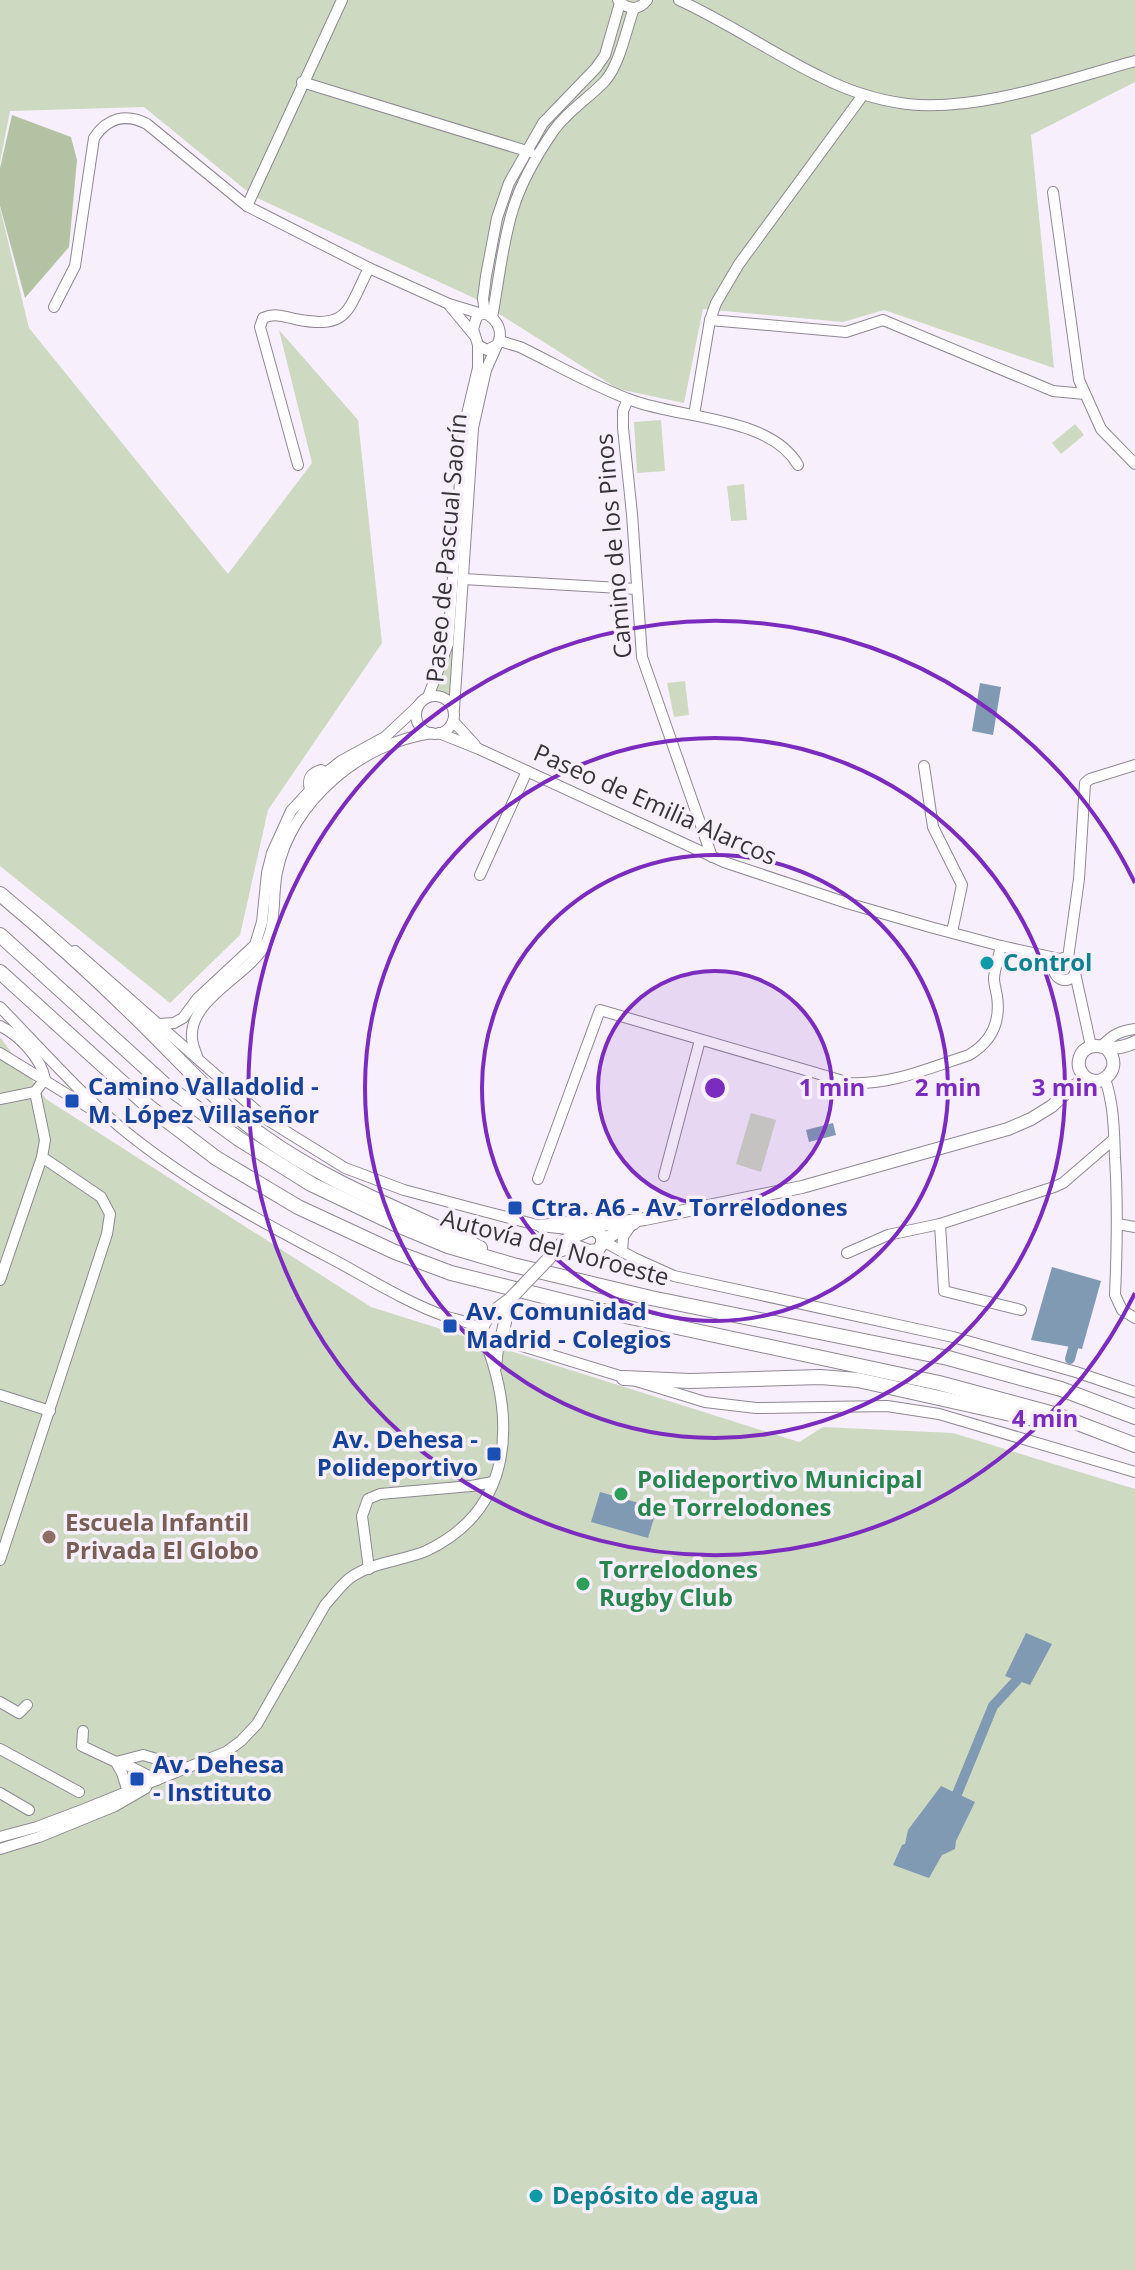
<svg xmlns="http://www.w3.org/2000/svg" width="1135" height="2270" font-family="'Open Sans',sans-serif">
<style>
.green{fill:#ced9c2}
.forest{fill:#b3c2a3}
.water{fill:#819ab3}
.lines{fill:none;stroke-linecap:round;stroke-linejoin:round}
.canal{stroke:#819ab3;stroke-width:10}
.minor-casing{stroke:#8f8893;stroke-width:12}
.major-casing{stroke:#8f8893;stroke-width:14}
.highway-casing{stroke:#8f8893;stroke-width:16}
.minor{stroke:#fff;stroke-width:10}
.major{stroke:#fff;stroke-width:12}
.highway{stroke:#fff;stroke-width:14}
.major-bridge-casing{stroke:#8f8893;stroke-width:14;stroke-linecap:butt}
.major-bridge{stroke:#fff;stroke-width:12}
.ring{fill:none;stroke:#7b2cbf;stroke-width:4}
.culture-dot{fill:#0f9aa8;stroke:#f7effb;stroke-width:3}
.transit-dot{fill:#1a4fb4;stroke:#f7effb;stroke-width:3}
.leisure-dot{fill:#2e9e5b;stroke:#f7effb;stroke-width:3}
.education-dot{fill:#8d6e63;stroke:#f7effb;stroke-width:3}
.labels{text-anchor:middle;stroke-width:7;stroke-linejoin:round;paint-order:stroke}
.street-label{font-size:24px;fill:#373439;stroke:#f7effb}
.culture-label{font-size:24px;font-weight:bold;fill:#0d838f;stroke:#f7effb;text-anchor:start}
.transit-label{font-size:24px;font-weight:bold;fill:#164399;stroke:#f7effb;text-anchor:start}
.leisure-label{font-size:24px;font-weight:bold;fill:#27864d;stroke:#f7effb;text-anchor:start}
.education-label{font-size:24px;font-weight:bold;fill:#785e54;stroke:#f7effb;text-anchor:start}
.centre{fill:#7b2cbf;stroke:#f7effb;stroke-width:4}
.ring-label{font-size:24px;text-anchor:middle;font-weight:bold;fill:#7b2cbf;stroke:#f7effb;stroke-width:7;stroke-linejoin:round;paint-order:stroke}
</style>
<rect width="100%" height="100%" fill="#f7effb"/>
<g class="green">
<polygon points="0,0 1135,0 1135,82 1031,135 1054,368 884,310 843,322 703,309 684,403 618,389 474,298 253,196 144,107 10,111 0,162"/>
<polygon points="0,208 29,328 228,574 312,463 279,330 358,420 382,643 268,810 240,935 170,1003 0,866"/>
<polygon points="488,354 471,427 451,698 441,692 433,692 446,662 467,428 483,355"/>
<polygon points="661,420 665,471 637,473 634,422"/>
<polygon points="1075,424 1084,435 1061,454 1052,443"/>
<polygon points="744,484 747,520 731,521 727,486"/>
<polygon points="685,681 689,715 674,717 667,683"/>
<polygon points="0,1037 46,1099 371,1307 799,1442 823,1427 953,1433 1135,1489 1135,2270 0,2270"/>
<polygon points="751,1113 776,1120 761,1172 736,1164"/>
</g>
<polygon class="forest" points="12,115 71,137 77,160 69,247 25,298 0,206 0,168"/>
<g class="water">
<polygon points="980,683 1001,687 993,735 972,731"/>
<polygon points="833,1123 836,1135 809,1142 806,1130"/>
<polygon points="1052,1267 1101,1281 1082,1349 1031,1340"/>
<polygon points="600,1492 657,1508 648,1538 591,1522"/>
<polygon points="1026,1633 1052,1644 1030,1685 1005,1676"/>
<polygon points="941,1786 975,1802 956,1841 955,1849 942,1855 929,1878 893,1865 902,1845 905,1844 908,1830"/>
</g>
<g class="lines">
<g class="canal">
<polyline points="1070,1359 1076,1337"/>
<polyline points="957,1794 993,1706 1017,1680 1024,1670"/>
</g>
<g class="minor-casing">
<g id="minor">
<path d="M618,0C627,10 639,11 647,0"/>
<path d="M679,0C727,22 772,53 819,76C846,90 876,100 907,104C979,112 1065,80 1135,61"/>
<polyline points="302,82 530,152"/>
<polyline points="1053,192 1079,380 1101,429 1135,464"/>
<polyline points="247,206 342,0"/>
<polyline points="450,306 474,335"/>
<path d="M54,307L75,266L94,138C107,118 126,113 147,124L247,206L369,268L449,304L482,314"/>
<polyline points="485,313 483,299 486,276 497,218 509,183 543,123 596,68 605,55 620,3"/>
<path d="M485,313C498,320 504,332 497,345L487,350L478,345L473,329L477,316Z"/>
<path d="M492,317C499,281 502,244 513,209C521,183 537,155 552,133C566,112 588,99 605,81C620,64 626,30 634,8"/>
<polyline points="710,320 846,332 883,320 1053,391 1085,394"/>
<path d="M500,341L520,347C557,365 593,386 631,400C680,419 770,416 798,465"/>
<polyline points="628,399 623,411 623,428 632,514 642,657 712,857"/>
<polyline points="694,415 710,320 716,303 739,264 863,95"/>
<path d="M298,465L260,327L263,318C274,313 283,316 295,319C349,330 347,311 369,268"/>
<polyline points="463,579 637,589"/>
<circle cx="435" cy="715" r="19"/>
<polyline points="428,697 448,644 464,427 478,368 478,345"/>
<polyline points="454,709 473,428 486,370 497,345"/>
<polyline points="453,721 475,745"/>
<polyline points="439,733 479,749 724,862 847,903 930,927 1001,946 1060,959"/>
<polyline points="924,766 933,827 962,885 952,932"/>
<path d="M310,789C307,779 311,773 321,770L329,774"/>
<polyline points="480,875 527,771"/>
<polyline points="75,951 266,1119 345,1168 404,1190 483,1211 541,1226 585,1231"/>
<polyline points="1068,958 1079,879 1085,783 1090,779 1135,765"/>
<circle cx="1065" cy="969" r="11"/>
<polyline points="1075,973 1091,1046"/>
<path d="M0,1007C40,1048 77,1090 120,1127C185,1181 263,1223 336,1261C369,1279 410,1304 445,1316C458,1321 473,1320 481,1334"/>
<polyline points="159,1024 174,1023 183,1018 197,999 255,945 262,922 267,873 272,853 291,811 327,772 341,761 385,737 418,706"/>
<path d="M0,1026C19,1035 41,1058 45,1079L35,1092L0,1099"/>
<path d="M1102,1046C1112,1035 1120,1031 1135,1029"/>
<polyline points="0,1053 91,1109"/>
<path d="M197,1056C195,1050 192,1044 192,1038C189,999 248,976 265,945C277,923 272,896 277,872C291,801 361,743 432,733"/>
<path d="M1105,1079C1114,1105 1114,1131 1115,1158C1118,1204 1117,1249 1115,1295L1122,1310L1135,1318"/>
<polyline points="664,1176 700,1040"/>
<path d="M538,1179L600,1010L850,1083C891,1085 929,1068 969,1055C991,1042 1001,1023 997,996C996,990 994,984 994,978C995,967 999,956 1001,946"/>
<polyline points="940,1224 944,1291 1021,1310"/>
<polyline points="1118,1224 1135,1227"/>
<polyline points="603,1241 634,1258 674,1276 953,1337 1076,1372 1135,1392"/>
<polyline points="622,1252 623,1237 631,1225"/>
<polyline points="847,1253 888,1235 940,1224 1054,1187 1063,1183 1114,1139"/>
<polyline points="0,1280 42,1157 45,1140 35,1092"/>
<polyline points="496,1367 499,1339 705,1402 756,1408 887,1406 939,1414 1135,1472"/>
<polyline points="0,1395 50,1411"/>
<polyline points="0,1560 107,1234 110,1214 101,1197 42,1157"/>
<polyline points="369,1569 362,1516 368,1499 380,1494 471,1486 493,1482"/>
<polyline points="0,1702 19,1713 27,1705"/>
<polyline points="83,1731 82,1746 116,1762 143,1755 188,1768"/>
<polyline points="0,1749 79,1792"/>
<polyline points="116,1762 122,1773 128,1792"/>
<polyline points="121,1762 157,1780"/>
<polyline points="0,1793 29,1810"/>
<path d="M0,1837L37,1827L82,1810L226,1752L241,1741L257,1724L325,1605C333,1596 341,1585 350,1578C372,1562 402,1561 426,1551C515,1509 516,1419 484,1338"/>
<polyline points="0,1849 39,1837 115,1806 146,1788"/>
</g>
</g>
<g class="major-casing">
<g id="major">
<path d="M1106,1048C1118,1060 1115,1075 1099,1081C1092,1081 1086,1080 1082,1073C1075,1064 1080,1050 1090,1047C1098,1044 1103,1048 1109,1048C1118,1048 1127,1046 1135,1042"/>
<polyline points="541,1226 602,1219"/>
<polyline points="603,1240 634,1223"/>
<polyline points="555,1252 564,1241 601,1225 645,1219 802,1187 1008,1129 1031,1119 1052,1106 1070,1089 1087,1078"/>
<polyline points="555,1252 576,1246 589,1251 598,1250 602,1244 602,1236 595,1230 588,1230"/>
<path d="M510,1299L502,1336L496,1341L487,1340L481,1334C482,1318 498,1308 510,1299Z"/>
</g>
</g>
<g class="highway-casing">
<g id="highway">
<path d="M0,894C53,938 104,985 153,1034C188,1069 223,1108 264,1137C333,1186 406,1211 480,1248"/>
<polyline points="0,935 165,1085 239,1139 311,1184 393,1223 448,1246 513,1265 651,1298 948,1358 1061,1389 1135,1417"/>
<polyline points="0,972 148,1106 216,1158 298,1207 395,1252 451,1273 607,1312 939,1383 1054,1414 1135,1445"/>
<polyline points="624,1378 690,1381 820,1377 858,1380 1043,1421"/>
</g>
</g>
<use href="#minor" class="minor"/>
<use href="#major" class="major"/>
<use href="#highway" class="highway"/>
<g class="major-bridge-casing">
<polyline id="major-bridge" points="510,1299 555,1252"/>
</g>
<use href="#major-bridge" class="major-bridge"/>
</g>
<circle cx="715" cy="1088" r="117" fill="#7b2cbf" fill-opacity=".12"/>
<g class="ring">
<circle cx="715" cy="1088" r="117"/>
<circle cx="715" cy="1088" r="233"/>
<circle cx="715" cy="1088" r="350"/>
<path d="M1135 1293A467 467 0 1 1 1135 883"/>
</g>
<g class="culture-dot">
<circle cx="987" cy="963" r="8"/>
<circle cx="536" cy="2196" r="8"/>
</g>
<g class="transit-dot">
<rect x="64" y="1093" width="16" height="16" rx="4"/>
<rect x="507" y="1200" width="16" height="16" rx="4"/>
<rect x="442" y="1318" width="16" height="16" rx="4"/>
<rect x="486" y="1446" width="16" height="16" rx="4"/>
<rect x="129" y="1771" width="16" height="16" rx="4"/>
</g>
<g class="leisure-dot">
<circle cx="621" cy="1494" r="8"/>
<circle cx="583" cy="1584" r="8"/>
</g>
<circle class="education-dot" cx="49" cy="1537" r="8"/>
<g class="labels">
<g class="street-label">
<text transform="translate(614 546) rotate(-95)" y="8">Camino de los Pinos</text>
<text transform="translate(447 548) rotate(-85)" y="8">Paseo de Pascual Saorín</text>
<text transform="translate(655 805) rotate(24)" y="8">Paseo de Emilia Alarcos</text>
<text transform="translate(555 1248) rotate(15)" y="8">Autovía del Noroeste</text>
</g>
<g class="culture-label">
<text x="1003" y="971">Control</text>
<text x="552" y="2204">Depósito de agua</text>
</g>
<g class="transit-label">
<text x="88" y="1095">Camino Valladolid -<tspan x="88" dy="28">M. López Villaseñor</tspan></text>
<text x="531" y="1216">Ctra. A6 - Av. Torrelodones</text>
<text x="466" y="1320">Av. Comunidad<tspan x="466" dy="28">Madrid - Colegios</tspan></text>
<text x="478" y="1448" text-anchor="end">Av. Dehesa -<tspan x="478" dy="28">Polideportivo</tspan></text>
<text x="153" y="1773">Av. Dehesa<tspan x="153" dy="28">- Instituto</tspan></text>
</g>
<g class="leisure-label">
<text x="637" y="1488">Polideportivo Municipal<tspan x="637" dy="28">de Torrelodones</tspan></text>
<text x="599" y="1578">Torrelodones<tspan x="599" dy="28">Rugby Club</tspan></text>
</g>
<g class="education-label">
<text x="65" y="1531">Escuela Infantil<tspan x="65" dy="28">Privada El Globo</tspan></text>
</g>
</g>
<circle cx="715" cy="1088" r="12" class="centre"/>
<g class="ring-label">
<text x="832" y="1096">1 min</text>
<text x="948" y="1096">2 min</text>
<text x="1065" y="1096">3 min</text>
<text x="1045" y="1427">4 min</text>
</g>
</svg>
